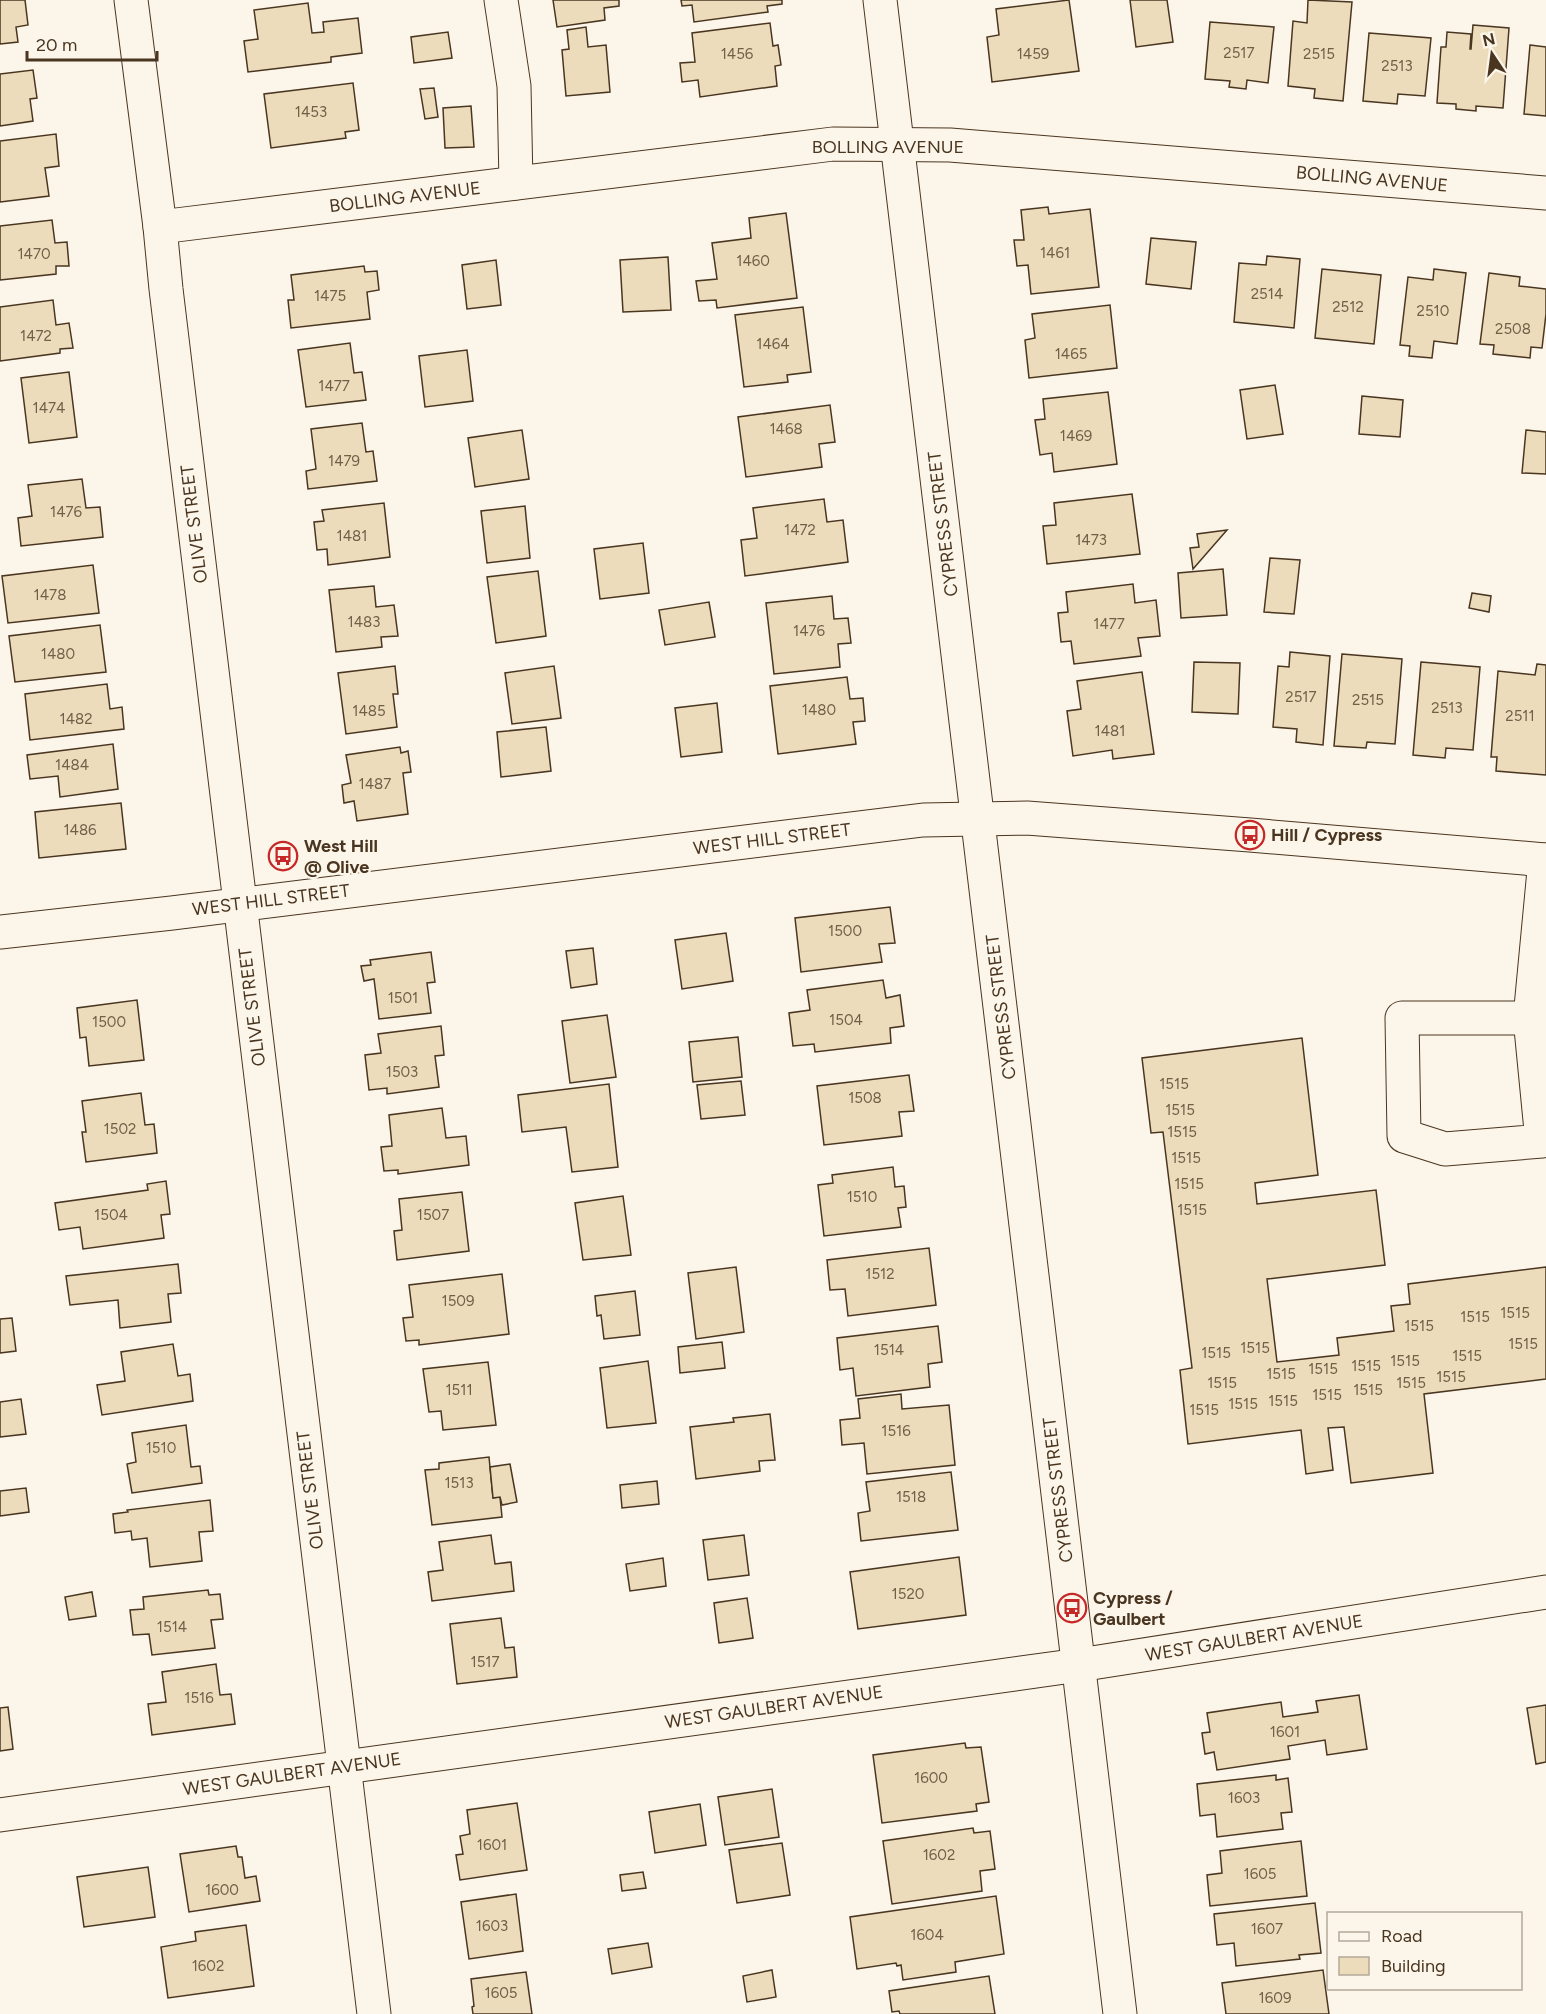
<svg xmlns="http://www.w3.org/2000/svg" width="1546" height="2014" font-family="Figtree,sans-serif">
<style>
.building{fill:#ecdcbc;stroke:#4a3520;stroke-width:1.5}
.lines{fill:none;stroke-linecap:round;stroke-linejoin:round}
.minor-casing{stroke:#4a3520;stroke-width:35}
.minor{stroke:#fbf6e9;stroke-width:33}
.labels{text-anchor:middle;stroke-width:4.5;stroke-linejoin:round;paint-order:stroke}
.number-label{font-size:15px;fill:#725f47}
.street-label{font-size:18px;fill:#4a3520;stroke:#fbf6e9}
.poi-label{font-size:18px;font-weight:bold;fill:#4a3520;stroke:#fbf6e9;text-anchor:start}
</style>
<rect width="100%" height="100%" fill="#fbf6e9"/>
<g class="building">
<polygon points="0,0 25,0 28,25 16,27 18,42 0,44"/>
<polygon points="553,0 619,0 619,6 604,8 605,20 557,27"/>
<polygon points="681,0 782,0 782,4 767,6 768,12 694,22 692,5 682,6"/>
<polygon points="1069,0 1079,71 992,82 987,37 999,35 996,9"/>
<polygon points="1130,0 1167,0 1173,42 1136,47"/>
<polygon points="1308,0 1352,2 1343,101 1314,98 1315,89 1288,86 1293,21 1307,23"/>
<polygon points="308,3 312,33 324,32 323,22 358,18 362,53 331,57 331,62 248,72 244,41 258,39 254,10"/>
<polygon points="1210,22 1274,27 1268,83 1247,80 1246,89 1229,87 1230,81 1205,79"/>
<polygon points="770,23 773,46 778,45 781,65 775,66 777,86 700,97 698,80 682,82 680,63 695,62 692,33"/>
<polygon points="1473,25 1509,28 1503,108 1476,106 1476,111 1456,109 1456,104 1437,103 1441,47 1446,47 1447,32 1471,34 1470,49 1471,49"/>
<polygon points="586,27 588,47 606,45 610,92 566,96 562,50 569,49 567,30"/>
<polygon points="448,32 452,58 414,63 411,37"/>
<polygon points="1369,33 1431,38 1425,96 1398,94 1397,104 1363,101"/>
<polygon points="1530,45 1546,47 1546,116 1524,114"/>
<polygon points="33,70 37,98 30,99 33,121 0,126 0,74"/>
<polygon points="353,83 359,130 345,132 346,138 271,148 264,94"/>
<polygon points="434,88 438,117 425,119 420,89"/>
<polygon points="471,106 474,147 445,148 443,108"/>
<polygon points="56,134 59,166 45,168 49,196 0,202 0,141"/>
<polygon points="1048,207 1049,214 1090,209 1099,287 1031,294 1028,265 1017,266 1014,240 1024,240 1021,210"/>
<polygon points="786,213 797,298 717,308 716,300 699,301 696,281 717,279 712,243 751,238 749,218"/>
<polygon points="52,220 55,243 67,242 69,266 56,266 56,274 0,280 0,226"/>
<polygon points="1151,238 1196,242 1191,289 1146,284"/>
<polygon points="1267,256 1300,259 1294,328 1234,322 1239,263 1266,265"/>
<polygon points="668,257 671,310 623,312 620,260"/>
<polygon points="496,260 501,305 467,309 462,265"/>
<polygon points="364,266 365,272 377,271 379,290 367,292 370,319 291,328 288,300 294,300 291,275"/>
<polygon points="1322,269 1381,275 1374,344 1315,338"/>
<polygon points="1434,269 1466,273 1457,344 1434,341 1432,358 1409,356 1410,346 1400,345 1408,277 1433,280"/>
<polygon points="1489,273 1520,277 1519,286 1546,289 1546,314 1542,348 1531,347 1530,358 1493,354 1494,345 1480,344"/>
<polygon points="53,300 56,325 69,323 73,348 60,349 60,353 0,361 0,307"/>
<polygon points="1110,305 1117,368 1029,378 1025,340 1035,338 1032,314"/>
<polygon points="803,307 811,372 787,375 788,382 744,387 735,315"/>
<polygon points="350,343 354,373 362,372 366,400 306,407 298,350"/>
<polygon points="467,350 473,401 425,407 419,356"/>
<polygon points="69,372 77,437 29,443 21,378"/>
<polygon points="1275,385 1283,434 1247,439 1240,390"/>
<polygon points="1108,392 1117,464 1054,472 1052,453 1040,455 1035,420 1045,419 1043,399"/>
<polygon points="1362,396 1403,400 1400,437 1359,434"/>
<polygon points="830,405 835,442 819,444 822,467 746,477 738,417"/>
<polygon points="362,423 366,452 373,451 377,481 308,489 306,471 316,469 311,429"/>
<polygon points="522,430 529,479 475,487 468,438"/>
<polygon points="1526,430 1546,432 1546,474 1522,473"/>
<polygon points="82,479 86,508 100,507 103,537 21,546 18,518 32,516 28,485"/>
<polygon points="1132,494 1140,554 1047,564 1043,526 1056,525 1054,503"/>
<polygon points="824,499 827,522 843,520 848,562 745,576 741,540 757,538 753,508"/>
<polygon points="384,503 390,557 328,565 327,549 317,550 314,522 324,521 322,510"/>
<polygon points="525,506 530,558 487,563 481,511"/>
<polygon points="1227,530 1193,569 1190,548 1199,547 1197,534"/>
<polygon points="643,543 649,593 600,599 594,549"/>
<polygon points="1270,558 1300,560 1294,614 1264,612"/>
<polygon points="93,565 99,613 8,623 2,576"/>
<polygon points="1223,569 1227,615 1181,618 1178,573"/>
<polygon points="538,571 546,636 496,643 487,577"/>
<polygon points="1133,584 1135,603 1156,600 1160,636 1138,638 1141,656 1074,664 1071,641 1061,642 1058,613 1068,612 1066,592"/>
<polygon points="374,586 376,607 394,605 398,636 381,637 382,647 336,652 329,590"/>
<polygon points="1472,593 1491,596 1489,612 1469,608"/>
<polygon points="832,596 834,619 848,618 851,643 838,644 840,667 774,674 766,603"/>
<polygon points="709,602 715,637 665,645 659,610"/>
<polygon points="100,625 106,672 15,682 9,636"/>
<polygon points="1290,652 1330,656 1323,745 1296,742 1297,729 1273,727 1278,666 1289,667"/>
<polygon points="1342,654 1402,659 1395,744 1367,742 1366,748 1334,746"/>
<polygon points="1194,662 1240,663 1238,714 1192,712"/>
<polygon points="1421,662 1480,667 1473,750 1446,748 1445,758 1413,755"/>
<polygon points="1537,664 1546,665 1546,775 1496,771 1497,757 1491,757 1498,671 1535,675"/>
<polygon points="395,666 398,694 393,694 397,727 346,734 338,673"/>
<polygon points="554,666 561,718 512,724 505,673"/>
<polygon points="1142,672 1154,754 1113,759 1112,750 1073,756 1067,711 1081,709 1077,681"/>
<polygon points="847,677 850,699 863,698 865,721 853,722 856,744 778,754 770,686"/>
<polygon points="107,684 110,709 122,707 124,729 30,740 25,694"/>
<polygon points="717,703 722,752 681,757 675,708"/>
<polygon points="546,727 551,771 501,777 497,732"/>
<polygon points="113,744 118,789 60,797 58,776 30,779 27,755"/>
<polygon points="400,747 401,753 408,751 411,772 403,773 408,814 357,821 354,801 344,803 342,785 351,783 346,755"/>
<polygon points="121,803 126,849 39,858 35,812"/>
<polygon points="890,907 895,943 879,944 882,962 801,972 795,918"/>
<polygon points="726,933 733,981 682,989 675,940"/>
<polygon points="593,948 597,984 571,988 566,951"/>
<polygon points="431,952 435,982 427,983 431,1013 379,1019 374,979 364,981 361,966 371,965 370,960"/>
<polygon points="883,980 886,998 900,995 904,1026 890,1028 891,1043 815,1052 814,1044 793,1046 789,1013 810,1010 807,990"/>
<polygon points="137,1000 144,1060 89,1066 86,1037 80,1038 77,1008"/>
<polygon points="607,1015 616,1077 570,1083 562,1021"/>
<polygon points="441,1026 444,1055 435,1056 439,1087 387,1094 387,1088 369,1090 365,1055 381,1053 378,1034"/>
<polygon points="738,1037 742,1077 693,1082 689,1042"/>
<polygon points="1302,1038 1318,1175 1255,1183 1257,1204 1376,1190 1385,1265 1267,1279 1277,1362 1339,1355 1337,1338 1394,1331 1391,1306 1410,1304 1408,1284 1546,1267 1546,1379 1424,1394 1433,1473 1351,1483 1344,1427 1328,1428 1333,1470 1306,1474 1301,1430 1188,1444 1180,1370 1192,1368 1163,1132 1151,1133 1142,1058"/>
<polygon points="909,1075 914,1111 899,1112 902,1136 824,1145 817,1086"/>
<polygon points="741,1081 745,1115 701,1119 697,1085"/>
<polygon points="609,1084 618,1167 572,1172 566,1127 522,1132 518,1095"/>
<polygon points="141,1093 145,1125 154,1124 157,1153 86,1162 82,1132 86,1132 82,1101"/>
<polygon points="442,1108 446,1138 466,1136 469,1165 398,1174 398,1170 384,1171 381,1147 392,1146 389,1115"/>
<polygon points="893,1167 895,1187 904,1186 906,1207 898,1208 901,1227 824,1236 818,1185 833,1183 832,1175"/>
<polygon points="166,1181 170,1214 161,1215 164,1238 83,1249 80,1227 59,1230 55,1203 148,1190 147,1184"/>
<polygon points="462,1192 469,1251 397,1260 394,1231 402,1230 399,1199"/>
<polygon points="623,1196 631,1255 583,1260 575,1203"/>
<polygon points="929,1248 936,1305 848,1316 845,1289 830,1290 827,1260"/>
<polygon points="178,1264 181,1293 168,1294 171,1322 120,1328 118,1300 70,1305 66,1276"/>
<polygon points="736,1267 744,1332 696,1339 688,1273"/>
<polygon points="502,1274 509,1334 419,1345 419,1340 406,1341 403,1318 413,1317 409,1285"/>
<polygon points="635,1291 640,1335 604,1339 601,1315 597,1316 595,1296"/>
<polygon points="12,1318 16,1351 0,1353 0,1319"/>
<polygon points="938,1326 942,1362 928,1364 930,1387 856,1396 853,1368 840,1370 837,1338"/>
<polygon points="722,1342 725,1368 680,1373 678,1347"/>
<polygon points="173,1344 178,1376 190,1374 193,1401 102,1415 97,1385 125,1381 121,1352"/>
<polygon points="648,1361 656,1423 607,1428 600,1368"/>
<polygon points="488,1362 496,1425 443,1430 441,1411 429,1412 423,1369"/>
<polygon points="901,1394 902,1409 949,1405 955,1465 867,1474 864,1443 842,1445 840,1420 860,1418 858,1399"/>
<polygon points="21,1399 26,1434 0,1437 0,1402"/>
<polygon points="770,1414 775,1460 759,1461 760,1471 696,1479 690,1427 734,1422 733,1418"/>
<polygon points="186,1425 191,1467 200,1466 202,1483 132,1493 127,1464 136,1462 132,1433"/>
<polygon points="489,1457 493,1498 500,1497 502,1517 432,1525 425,1470 439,1469 439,1463"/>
<polygon points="510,1464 517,1502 502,1505 500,1497 493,1498 490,1467"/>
<polygon points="951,1472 958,1530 861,1541 858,1513 870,1511 866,1482"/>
<polygon points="657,1481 659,1504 622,1508 620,1485"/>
<polygon points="26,1488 29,1512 0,1516 0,1491"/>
<polygon points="210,1500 213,1531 199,1532 202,1561 150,1567 147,1538 132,1540 131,1531 115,1533 113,1514 128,1512 127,1510"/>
<polygon points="491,1535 495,1564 511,1562 514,1591 432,1601 428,1572 443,1570 439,1542"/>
<polygon points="744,1535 749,1575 708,1580 703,1540"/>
<polygon points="959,1557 966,1615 858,1629 850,1572"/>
<polygon points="663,1558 666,1586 630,1591 626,1564"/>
<polygon points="208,1590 209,1595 220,1594 223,1619 211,1620 215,1648 152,1655 149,1634 133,1635 130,1610 144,1609 143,1597"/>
<polygon points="92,1592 96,1616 69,1620 65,1597"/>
<polygon points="747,1598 753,1638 719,1643 714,1603"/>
<polygon points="501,1618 505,1648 514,1647 517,1677 457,1684 450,1624"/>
<polygon points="216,1664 220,1695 231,1694 235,1724 152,1735 148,1704 166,1702 162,1672"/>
<polygon points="1359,1695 1367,1749 1327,1755 1325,1740 1288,1746 1290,1759 1217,1770 1214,1752 1205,1754 1202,1733 1210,1732 1207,1713 1281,1702 1283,1717 1318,1712 1316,1701"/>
<polygon points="1546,1705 1546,1762 1536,1764 1527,1708"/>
<polygon points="8,1707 13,1749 0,1751 0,1708"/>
<polygon points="965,1743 966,1748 981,1747 989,1802 976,1804 977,1811 882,1823 873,1755"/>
<polygon points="1276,1775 1276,1780 1288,1778 1292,1812 1281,1813 1283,1829 1217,1837 1215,1814 1200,1816 1197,1784"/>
<polygon points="772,1789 779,1837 725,1845 718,1797"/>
<polygon points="517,1803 527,1870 460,1880 456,1855 463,1854 460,1836 470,1834 467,1810"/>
<polygon points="700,1804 706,1845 655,1853 649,1812"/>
<polygon points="973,1828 974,1833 990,1831 995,1869 980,1871 982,1891 892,1904 883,1841"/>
<polygon points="1301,1841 1307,1896 1210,1906 1207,1875 1222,1873 1220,1851"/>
<polygon points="782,1843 790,1895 737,1903 729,1850"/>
<polygon points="236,1846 238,1857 242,1857 245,1878 256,1876 260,1901 189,1912 180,1854"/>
<polygon points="148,1867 155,1917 84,1927 77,1877"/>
<polygon points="643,1872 646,1888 622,1891 620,1875"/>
<polygon points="516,1894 523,1951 469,1959 461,1902"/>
<polygon points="996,1896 1004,1954 955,1962 956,1972 903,1980 901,1965 897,1966 896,1963 857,1969 850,1917"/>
<polygon points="1315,1903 1321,1953 1299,1955 1300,1959 1236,1966 1234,1943 1217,1945 1214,1914"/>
<polygon points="246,1925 254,1986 168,1998 161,1947 196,1941 195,1932"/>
<polygon points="648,1943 652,1967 612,1974 608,1949"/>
<polygon points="772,1970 776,1997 747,2002 743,1976"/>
<polygon points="1323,1970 1329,2014 1226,2014 1222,1983"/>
<polygon points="526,1972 532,2014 473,2014 472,2007 474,2006 471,1979"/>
<polygon points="989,1976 995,2014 900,2014 899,2011 892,2012 889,1991"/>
</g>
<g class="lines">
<g class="minor-casing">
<g id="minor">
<polyline points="131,0 160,227 166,289 374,2014"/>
<polyline points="501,0 514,86 516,183"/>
<polyline points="880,0 1120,2014"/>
<polyline points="160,227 833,144 950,145 1546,193"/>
<polyline points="0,932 172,913 923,820 1027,818 1250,835 1546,860"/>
<polyline points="1530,1018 1542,1141 1445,1149 1404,1136 1402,1018 1530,1018 1545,860"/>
<polyline points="0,1815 1079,1665 1546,1592"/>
</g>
</g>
<use href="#minor" class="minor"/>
</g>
<defs>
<g id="bus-ring" transform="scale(1.5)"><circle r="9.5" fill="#fbf6e9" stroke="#c62828" stroke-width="1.5"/><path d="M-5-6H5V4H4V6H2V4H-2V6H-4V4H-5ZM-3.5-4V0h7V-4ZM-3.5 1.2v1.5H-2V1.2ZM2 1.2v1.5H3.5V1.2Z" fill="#c62828"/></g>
</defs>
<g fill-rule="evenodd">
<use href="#bus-ring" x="1250" y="835"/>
<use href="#bus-ring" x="283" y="856"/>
<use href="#bus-ring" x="1072" y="1608"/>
</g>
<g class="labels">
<g class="number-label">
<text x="1239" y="58">2517</text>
<text x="737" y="59">1456</text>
<text x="1033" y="59">1459</text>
<text x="1319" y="59">2515</text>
<text x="1397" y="71">2513</text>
<text x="311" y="117">1453</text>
<text x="1055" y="258">1461</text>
<text x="34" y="259">1470</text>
<text x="753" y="266">1460</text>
<text x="1267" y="299">2514</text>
<text x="330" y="301">1475</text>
<text x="1348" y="312">2512</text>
<text x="1433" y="316">2510</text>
<text x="1513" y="334">2508</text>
<text x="36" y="341">1472</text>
<text x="773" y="349">1464</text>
<text x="1071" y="359">1465</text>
<text x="334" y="391">1477</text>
<text x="49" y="413">1474</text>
<text x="786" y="434">1468</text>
<text x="1076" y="441">1469</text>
<text x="344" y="466">1479</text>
<text x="66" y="517">1476</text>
<text x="800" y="535">1472</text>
<text x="352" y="541">1481</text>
<text x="1091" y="545">1473</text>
<text x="50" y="600">1478</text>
<text x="364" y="627">1483</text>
<text x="1109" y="629">1477</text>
<text x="809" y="636">1476</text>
<text x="58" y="659">1480</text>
<text x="1301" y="702">2517</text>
<text x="1368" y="705">2515</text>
<text x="1447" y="713">2513</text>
<text x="819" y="715">1480</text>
<text x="369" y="716">1485</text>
<text x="1520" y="721">2511</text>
<text x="76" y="724">1482</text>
<text x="1110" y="736">1481</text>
<text x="72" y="770">1484</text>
<text x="375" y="789">1487</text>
<text x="80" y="835">1486</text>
<text x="845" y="936">1500</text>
<text x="403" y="1003">1501</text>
<text x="846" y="1025">1504</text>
<text x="109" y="1027">1500</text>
<text x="402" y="1077">1503</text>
<text x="1174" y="1089">1515</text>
<text x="865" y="1103">1508</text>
<text x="1180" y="1115">1515</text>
<text x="120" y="1134">1502</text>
<text x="1182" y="1137">1515</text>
<text x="1186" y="1163">1515</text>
<text x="1189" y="1189">1515</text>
<text x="862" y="1202">1510</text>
<text x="1192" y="1215">1515</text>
<text x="111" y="1220">1504</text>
<text x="433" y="1220">1507</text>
<text x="880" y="1279">1512</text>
<text x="458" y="1306">1509</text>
<text x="1515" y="1318">1515</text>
<text x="1475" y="1322">1515</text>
<text x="1419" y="1331">1515</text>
<text x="1523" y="1349">1515</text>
<text x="1255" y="1353">1515</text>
<text x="889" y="1355">1514</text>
<text x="1216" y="1358">1515</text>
<text x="1467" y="1361">1515</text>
<text x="1405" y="1366">1515</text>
<text x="1366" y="1371">1515</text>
<text x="1323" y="1374">1515</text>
<text x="1281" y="1379">1515</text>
<text x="1451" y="1382">1515</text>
<text x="1222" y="1388">1515</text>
<text x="1411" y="1388">1515</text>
<text x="459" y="1395">1511</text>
<text x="1368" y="1395">1515</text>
<text x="1327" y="1400">1515</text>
<text x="1283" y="1406">1515</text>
<text x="1243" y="1409">1515</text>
<text x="1204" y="1415">1515</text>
<text x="896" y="1436">1516</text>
<text x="161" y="1453">1510</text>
<text x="459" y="1488">1513</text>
<text x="911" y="1502">1518</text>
<text x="908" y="1599">1520</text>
<text x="172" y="1632">1514</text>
<text x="485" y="1667">1517</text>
<text x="199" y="1703">1516</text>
<text x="1285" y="1737">1601</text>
<text x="931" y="1783">1600</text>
<text x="1244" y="1803">1603</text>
<text x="492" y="1850">1601</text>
<text x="939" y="1860">1602</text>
<text x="1260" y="1879">1605</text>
<text x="222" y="1895">1600</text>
<text x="492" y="1931">1603</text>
<text x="1267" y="1934">1607</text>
<text x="927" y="1940">1604</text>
<text x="208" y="1971">1602</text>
<text x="501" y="1998">1605</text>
<text x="1275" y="2003">1609</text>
</g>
<g class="street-label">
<text x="888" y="153">BOLLING AVENUE</text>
<text transform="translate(1372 179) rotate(5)" y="6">BOLLING AVENUE</text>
<text transform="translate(405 197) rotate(-7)" y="6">BOLLING AVENUE</text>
<text transform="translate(194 524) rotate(-97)" y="6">OLIVE STREET</text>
<text transform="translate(943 524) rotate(-97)" y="6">CYPRESS STREET</text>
<text transform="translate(772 839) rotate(-7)" y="6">WEST HILL STREET</text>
<text transform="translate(271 900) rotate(-7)" y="6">WEST HILL STREET</text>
<text transform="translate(252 1007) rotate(-97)" y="6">OLIVE STREET</text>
<text transform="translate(1001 1007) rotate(-97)" y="6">CYPRESS STREET</text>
<text transform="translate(310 1490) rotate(-97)" y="6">OLIVE STREET</text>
<text transform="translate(1058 1490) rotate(-97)" y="6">CYPRESS STREET</text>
<text transform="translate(1254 1638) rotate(-9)" y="6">WEST GAULBERT AVENUE</text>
<text transform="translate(774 1707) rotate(-8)" y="6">WEST GAULBERT AVENUE</text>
<text transform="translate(292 1774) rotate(-8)" y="6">WEST GAULBERT AVENUE</text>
</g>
<g class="poi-label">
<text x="1271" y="841">Hill / Cypress</text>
<text x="304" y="852">West Hill<tspan x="304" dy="21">@ Olive</tspan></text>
<text x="1093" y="1604">Cypress /<tspan x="1093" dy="21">Gaulbert</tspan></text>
</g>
</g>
<rect x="1327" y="1912" width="195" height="78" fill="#fbf6e9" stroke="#b4a999" stroke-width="1.5"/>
<rect x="1339" y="1932" width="30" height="9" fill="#fbf6e9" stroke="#b4a999" stroke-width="1.5"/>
<text x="1381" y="1942" font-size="18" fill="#4a3520">Road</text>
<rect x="1339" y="1957" width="30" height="18" fill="#ecdcbc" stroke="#b4a999" stroke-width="1.5"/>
<text x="1381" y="1972" font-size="18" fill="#4a3520">Building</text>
<g transform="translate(1492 54) rotate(347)" stroke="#fbf6e9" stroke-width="4.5" paint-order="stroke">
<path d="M0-4.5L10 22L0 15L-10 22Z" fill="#4a3520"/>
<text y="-9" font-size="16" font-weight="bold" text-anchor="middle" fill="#4a3520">N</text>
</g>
<path d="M27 51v9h130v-9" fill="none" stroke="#4a3520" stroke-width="3"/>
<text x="36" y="51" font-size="18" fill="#4a3520" stroke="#fbf6e9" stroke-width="4.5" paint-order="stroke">20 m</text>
</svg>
